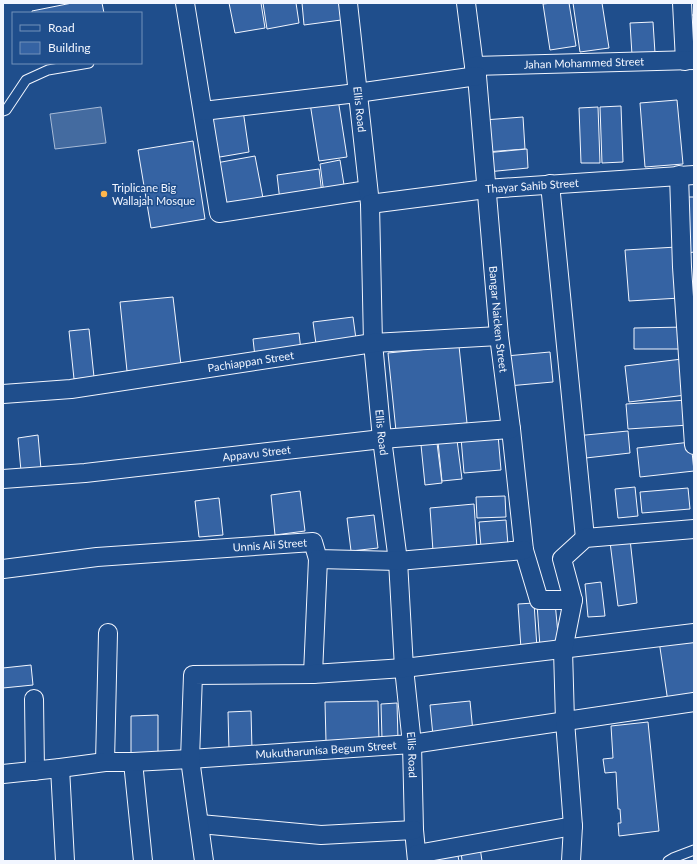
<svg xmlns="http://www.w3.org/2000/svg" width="697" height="864" font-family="Lato,sans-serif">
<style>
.water{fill:#446ba0;stroke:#a8bbd7}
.building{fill:#3563a3;stroke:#f2f6ff}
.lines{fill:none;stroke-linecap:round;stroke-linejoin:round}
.lane-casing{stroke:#f2f6ff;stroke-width:11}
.street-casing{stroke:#f2f6ff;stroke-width:20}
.lane{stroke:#1f4e8c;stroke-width:9}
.street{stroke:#1f4e8c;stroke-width:18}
.poi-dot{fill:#ffb74d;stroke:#1f4e8c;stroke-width:1.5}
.labels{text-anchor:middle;stroke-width:3;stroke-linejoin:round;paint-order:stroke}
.street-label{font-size:11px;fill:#f2f6ff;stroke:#1f4e8c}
.poi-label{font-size:11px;fill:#f2f6ff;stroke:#1f4e8c;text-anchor:start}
</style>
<rect width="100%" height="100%" fill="#1f4e8c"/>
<polygon class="water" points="101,107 106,143 55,149 50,114"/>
<g class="building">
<polygon points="72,3 102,3 104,13 32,13 32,11"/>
<polygon points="229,3 261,3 265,28 235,33"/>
<polygon points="263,3 296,3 299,23 267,29"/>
<polygon points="302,3 339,3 341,20 304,25"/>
<polygon points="552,3 569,3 576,46 550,50 543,4"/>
<polygon points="573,3 602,3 609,48 580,52"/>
<polygon points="688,15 694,15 694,50 690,50"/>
<polygon points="653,22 655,53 632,55 630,23"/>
<polygon points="338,99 347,157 319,161 310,103"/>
<polygon points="677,100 683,164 645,167 640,103"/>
<polygon points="621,106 623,162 602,163 600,107"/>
<polygon points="598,107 600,163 581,163 579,108"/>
<polygon points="243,110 249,152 214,158 207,116"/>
<polygon points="523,117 525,149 486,152 484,120"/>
<polygon points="193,141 205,219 151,228 138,150"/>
<polygon points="527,149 528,168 487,172 485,153"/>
<polygon points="255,156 263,198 223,205 216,163"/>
<polygon points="340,160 345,191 324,194 320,164"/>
<polygon points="319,169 322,194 280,201 277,175"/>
<polygon points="684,197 694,197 694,252 688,253"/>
<polygon points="677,247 680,298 629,301 625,250"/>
<polygon points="173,297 181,365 127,371 120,302"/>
<polygon points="353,317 356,339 316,344 313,322"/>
<polygon points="686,327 686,349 634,349 634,328"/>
<polygon points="89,329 94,377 74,379 69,331"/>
<polygon points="299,333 301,351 255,357 253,339"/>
<polygon points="459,346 467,423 396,431 388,353"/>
<polygon points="550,352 553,382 508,386 506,356"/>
<polygon points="682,359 686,395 629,402 625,366"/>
<polygon points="687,400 689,425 628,429 626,404"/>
<polygon points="628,431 630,453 577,459 575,436"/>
<polygon points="38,435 41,469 21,471 18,438"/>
<polygon points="498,435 501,470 464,473 461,438"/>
<polygon points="457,440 462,479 442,481 438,442"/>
<polygon points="691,442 694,471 640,477 637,448"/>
<polygon points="437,443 442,483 425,485 421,445"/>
<polygon points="635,487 638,516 618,518 615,489"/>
<polygon points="688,488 690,509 642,513 640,492"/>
<polygon points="300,491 305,531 275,535 271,495"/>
<polygon points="505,496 506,517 477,518 476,497"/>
<polygon points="219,498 223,535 199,537 195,501"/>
<polygon points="474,504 477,548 433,551 430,508"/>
<polygon points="374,515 378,548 351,551 347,518"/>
<polygon points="506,520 508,545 481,547 479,522"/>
<polygon points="630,539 637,603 618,606 610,542"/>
<polygon points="601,582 605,616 588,617 585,584"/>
<polygon points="555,602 559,645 540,647 537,604"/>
<polygon points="534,603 537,648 521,649 518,604"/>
<polygon points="694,636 694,698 668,702 659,641"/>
<polygon points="31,665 33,685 3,688 3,668"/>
<polygon points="378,701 379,740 326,742 325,702"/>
<polygon points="470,701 473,732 433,736 430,705"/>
<polygon points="397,703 398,739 382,739 381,704"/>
<polygon points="251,711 252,750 229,751 228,712"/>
<polygon points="158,715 158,758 131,758 131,716"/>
<polygon points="648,722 659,831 619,836 618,823 621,823 620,809 618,809 616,772 605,773 603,759 613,758 611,726"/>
<polygon points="480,847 482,861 462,861 461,851"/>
<polygon points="457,851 459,861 434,861 433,856"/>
</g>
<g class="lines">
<g class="lane-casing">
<g id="lane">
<polyline points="3,111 6,110 26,80 48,70 89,63"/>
<polyline points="668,861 673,858 694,850"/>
</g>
</g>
<g class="street-casing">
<g id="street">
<polyline points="185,3 219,213 368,190"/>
<path id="s1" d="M348,3L370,204L373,343L382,439L398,561L404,668L412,744L414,830L417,861"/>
<path id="s2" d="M466,3L474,66L477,76L499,336L511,429L524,550L539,600H573"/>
<polyline points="682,3 685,61"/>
<path id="s3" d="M474,66L694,60"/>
<polyline points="203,111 357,93 477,76"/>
<polyline points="679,175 682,267 694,445"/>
<polyline points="550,184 585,538"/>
<path id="s4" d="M370,204L486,189L694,175"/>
<path id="s5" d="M3,394L71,389L373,343L499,336"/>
<path id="s6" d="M3,479L85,473L382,439L511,429"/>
<path id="s7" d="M3,569L97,557L313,542L318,559L398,561L524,550"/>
<polyline points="313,674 318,559"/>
<polyline points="34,699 35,771"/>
<polyline points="105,762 108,633"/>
<polyline points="133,762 143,861"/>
<polyline points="60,768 65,861"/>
<path id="s8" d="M3,774L60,768L105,762H133L190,759L412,744L694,702"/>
<polyline points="200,824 321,835 414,830"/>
<polyline points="417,854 573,826"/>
<polyline points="204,861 190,759 193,675 313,674 404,668 694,633"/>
<polyline points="571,861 573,826 565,721 563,650 573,600 562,559 585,538 694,529"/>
</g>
</g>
<use href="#lane" class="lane"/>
<use href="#street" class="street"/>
</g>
<circle class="poi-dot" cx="104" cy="194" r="4"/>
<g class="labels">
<g class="street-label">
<text dy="4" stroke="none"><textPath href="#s3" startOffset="110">Jahan Mohammed Street</textPath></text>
<text dy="4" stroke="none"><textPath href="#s1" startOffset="107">Ellis Road</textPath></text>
<text dy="4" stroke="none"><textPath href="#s4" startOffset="163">Thayar Sahib Street</textPath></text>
<text dy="4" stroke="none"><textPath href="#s2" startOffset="318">Bangar Naicken Street</textPath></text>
<text dy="4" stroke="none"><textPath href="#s5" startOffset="250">Pachiappan Street</textPath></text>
<text dy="4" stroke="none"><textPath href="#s1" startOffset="431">Ellis Road</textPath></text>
<text dy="4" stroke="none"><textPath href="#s6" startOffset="255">Appavu Street</textPath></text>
<text dy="4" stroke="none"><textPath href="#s7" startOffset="268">Unnis Ali Street</textPath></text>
<text dy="4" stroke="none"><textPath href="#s8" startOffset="324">Mukutharunisa Begum Street</textPath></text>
<text dy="4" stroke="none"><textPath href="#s1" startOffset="755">Ellis Road</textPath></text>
</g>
<g class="poi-label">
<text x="112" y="192">Triplicane Big<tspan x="112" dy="13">Wallajah Mosque</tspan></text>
</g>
</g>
<rect width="697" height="864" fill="none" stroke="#f2f6ff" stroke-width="8"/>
<rect x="12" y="12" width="130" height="52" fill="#1f4e8c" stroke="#7391ba"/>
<rect x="20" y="25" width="20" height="6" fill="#1f4e8c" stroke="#7391ba"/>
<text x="48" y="32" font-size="12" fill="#f2f6ff">Road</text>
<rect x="20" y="42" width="20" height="12" fill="#3563a3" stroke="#7391ba"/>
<text x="48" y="52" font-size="12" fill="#f2f6ff">Building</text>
</svg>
